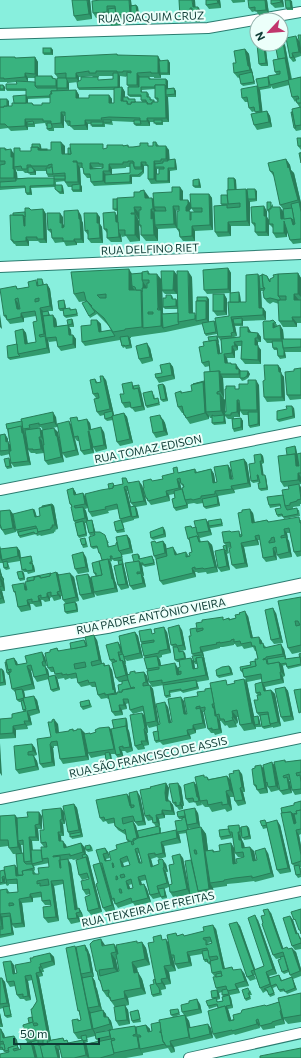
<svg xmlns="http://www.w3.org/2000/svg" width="301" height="1058" font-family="Commissioner,sans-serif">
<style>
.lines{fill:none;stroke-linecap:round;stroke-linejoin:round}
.minor-casing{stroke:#2b7c70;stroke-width:12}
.tertiary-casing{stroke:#2b7c70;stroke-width:15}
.minor{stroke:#fff;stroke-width:10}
.tertiary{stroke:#fff;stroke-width:13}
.wall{fill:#319a6d;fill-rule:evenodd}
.shaded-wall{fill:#287d59}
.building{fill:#39b37f;stroke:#287d59;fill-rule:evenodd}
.labels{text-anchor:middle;stroke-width:4;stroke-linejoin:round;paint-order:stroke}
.street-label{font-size:11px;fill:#0e3c35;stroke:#ecfffa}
</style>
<rect width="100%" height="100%" fill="#88efdd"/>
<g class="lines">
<g class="minor-casing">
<g id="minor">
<polyline points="0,34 208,28 301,12"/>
<polyline points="0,267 301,254"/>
<polyline points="0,490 301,431"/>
<polyline points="0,799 301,738"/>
<polyline points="0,952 301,891"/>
<polyline points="189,1058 301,1033"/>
</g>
</g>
<g class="tertiary-casing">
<polyline id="tertiary" points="0,644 110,626 301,585"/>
</g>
<use href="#minor" class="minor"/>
<use href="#tertiary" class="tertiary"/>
</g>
<g class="wall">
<polygon points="90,0 92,19 77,21 74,16"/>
<polygon points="179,0 196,7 198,7 201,11 201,19 200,19 200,22 196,22 194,20 194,21 183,22 180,17"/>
<polygon points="220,0 221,8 209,9 206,5"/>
<polygon points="231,0 245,0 245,2 233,3"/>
<polygon points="267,0 269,14 259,15 256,11 252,12 249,8"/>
<polygon points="283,0 284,7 275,8 271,4"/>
<polygon points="285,0 291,0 293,10 287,10 286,8"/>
<polygon points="92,1 132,5 136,5 138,7 139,16 133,17 133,18 119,19 120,25 111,26 110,23 109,17 96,18 93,13"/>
<polygon points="170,12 172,14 172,22 166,22 164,20"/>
<polygon points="301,35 301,56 295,58 296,61 293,62 290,58"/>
<polygon points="283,42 285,45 292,79 301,77 301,130 296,131 294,128 300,108 297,103 296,101 295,102 292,97 289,85 273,89 271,86 271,88 260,90 262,112 267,111 270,116 272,127 257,130 254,125 256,113 255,111 252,112 249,108 248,102 245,102 242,98 268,77 277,75 275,72"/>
<polygon points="257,44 273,44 274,49 266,50 268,66 261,66 259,64"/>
<polygon points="51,48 53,50 53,55 44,55 43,53"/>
<polygon points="245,49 249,54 251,68 252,70 253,75 255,84 243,86 241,84 240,77 238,78 234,73 236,63"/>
<path d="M117,54L118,55L161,61L168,60L170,63V75H161V78H154V77H149L151,79H166L168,81V88H174L176,91V97H168L169,122H163V125H156L154,122H150V126H136L134,124V122L112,121L113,125L105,124V127H92L91,124H88V130H74L70,126H68L65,121V116H64V128H54V131H49L47,129V126H46L45,123L35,124V127H28V130L11,131L8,128L0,129V99L9,101V106H12L14,103L26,95V91H7L6,89L17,84L16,82L7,83V82H0V57H15L16,58L35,57L38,62V76H52L54,79L57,81L58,78L55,74ZM92,76L93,77H99V76H113V79L99,80L84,77ZM120,76L127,77L126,76H127V85L129,87L128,95L130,97H141V100L142,102H146H136V101L125,97V92L122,87H120ZM79,77H81V80L79,81ZM28,78H35V82H28ZM78,82V88L79,90H114V103H112V99L109,95L89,98H79V95L76,90L59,91L69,90V83ZM155,89V98L158,102H155L149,97V94L147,92H142V90ZM50,98V103L42,105H34L32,103H28V99Z"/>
<polygon points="0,85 3,85 5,87 5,91 0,91"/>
<polygon points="301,138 301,150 298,146"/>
<path d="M156,142L159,146L169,150V160L175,159L176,162L177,170L170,171V183L151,184L148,179V167L147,166H144V173L140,177H132V184L94,186L91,182V178H87L84,174L83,169V168H80L81,185L82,187V192H73L72,190V187H68L65,182V181L56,182V185L63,187L64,194H60L57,191L55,187L31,188L32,195H27L26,193L25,188L0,190V148H5L7,149L14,153L23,151H31L41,146V149L51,150L65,146V154L106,149L123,145L124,146L128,145L129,147L153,146ZM101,167L102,168H93ZM126,167H130V173L112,175V169L126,168ZM16,169L17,171H23L25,173H29L30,175H36V171H46L48,177H54V178H17V173L16,171ZM157,169H164L159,174H157Z"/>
<polygon points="286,159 290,165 291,170 294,173 301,203 301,243 293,244 290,240 287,231 287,237 276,238 273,233 273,228 269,224 269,213 267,210 273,204 273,207 283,211 284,219 283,209 280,205 275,178 270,171"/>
<polygon points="234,178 236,180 236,190 246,189 248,191 257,191 257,201 250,202 250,226 231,226 231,236 218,237 215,232 222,205 221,204 227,195 228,190"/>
<polygon points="200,182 201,188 195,188 193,186"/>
<path d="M183,191V200L191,204L209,194L212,198L213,230L195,231V241H183L180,237L179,232L177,229L179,210L176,211L177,228L158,229V241H146L141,235V228L139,225V219H138L140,241L130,242L126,236L122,237L121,235L122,242H111L107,238V233L104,229L117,215V211H115L113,209L149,197V198H152L154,200L172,192ZM191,208L194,212H191L189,211Z"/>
<polygon points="43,209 46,214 47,243 40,243 38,241 29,241 29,246 16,246 15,244 14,244 11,240 13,215 31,210"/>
<polygon points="267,211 267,217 269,220 269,236 258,236 255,232 255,227 252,223"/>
<polygon points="81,215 82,221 83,223 84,243 77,243 77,245 66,246 64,242 55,243 52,238 52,234 48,230 63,217 63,224 64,226"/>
<polygon points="100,217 100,224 102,227 103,243 91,243 88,239 88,235 85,231"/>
<polygon points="228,268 231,273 231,293 240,295 241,302 246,302 259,277 267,276 270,280 298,273 301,278 301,323 297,323 297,327 283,327 279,321 279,304 273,302 270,304 267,302 264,298 264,291 261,291 262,308 263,308 266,312 266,320 243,321 243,326 235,326 237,336 234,337 235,338 240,337 251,332 258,333 261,337 261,342 258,342 258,346 261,350 261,364 245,364 241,359 242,346 238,346 238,350 235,351 235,358 227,358 228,363 232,364 239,369 241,371 248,371 250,374 248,378 245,380 242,381 240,378 223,378 224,398 223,398 225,400 225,412 237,389 259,385 260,426 250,428 249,426 248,415 243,415 240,411 240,417 234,417 234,419 241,418 243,421 243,430 234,432 233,429 232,419 228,419 225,416 226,424 214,425 212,423 212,418 210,418 209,416 209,419 190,424 184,415 183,413 182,413 178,407 181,391 182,393 192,391 204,381 210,372 210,366 205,367 202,363 204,346 209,341 217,336 218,338 219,343 218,343 219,344 220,354 222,353 221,341 218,337 217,334 206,336 205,334 203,324 166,332 131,337 131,338 130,338 132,348 126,349 125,347 123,348 122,346 120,340 85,346 82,342 91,325 97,320 101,324 101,332 111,330 108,325 97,314 90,318 89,316 87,301 79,302 74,294 132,274 142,273 148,271 150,274 161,280 174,271 177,275 177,294 165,294 162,291 163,313 163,314 178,313 192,277 193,313 196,315 209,299 209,322 214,321 229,316 230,302 230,293 207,294 204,290"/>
<polygon points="43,281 44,285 47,284 50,289 53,311 48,311 50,315 56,319 57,326 68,325 72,319 73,321 74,327 69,327 71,330 71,335 73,335 76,339 76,348 61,351 58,347 57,341 49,342 47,338 48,340 50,353 10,360 8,358 17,344 23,329 26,333 28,343 36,342 37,321 36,316 24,318 24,322 10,324 4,316 16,286 18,289 29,287 38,282"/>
<polygon points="224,294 227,299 227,315 217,316 213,311"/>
<polygon points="171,295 173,297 173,299 176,299 177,301 178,309 165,309 163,307 166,298"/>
<polygon points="65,303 66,308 77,311 78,316 66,318 64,316 64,311 60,311 59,309"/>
<polygon points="273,320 278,326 280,325 283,330 284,339 301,339 301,352 285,352 286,358 280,359 278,356 277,350 274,350 273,348 272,343 267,343 264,339 270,321"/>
<polygon points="150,348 153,361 142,364 139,359"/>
<polygon points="170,363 173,367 175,379 159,383 156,378 162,373"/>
<polygon points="278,365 281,369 281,373 284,377 285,401 267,402 264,397 265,380"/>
<polygon points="301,368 301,399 290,400 287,395 294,371"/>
<polygon points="95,379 98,383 106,380 114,415 124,413 127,417 133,443 120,446 117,442 113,420 107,421 105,419 104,415 100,416 97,412 96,398 93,394"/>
<polygon points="163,384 165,386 168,401 163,402 161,400"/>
<polygon points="134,386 140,387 145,410 135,412 131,407 125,408 122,403 124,394"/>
<polygon points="154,394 155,399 159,401 160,405 147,408 146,406"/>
<polygon points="294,408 295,418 279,422 277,420"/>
<polygon points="56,417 57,427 43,430 41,427 35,429 40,428 42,431 58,432 59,438 60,440 69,421 71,425 79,420 90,423 91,429 104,432 107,449 96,452 93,447 94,453 84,455 81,451 79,441 77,441 75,438 79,455 66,458 62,453 64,462 48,465 45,461 44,453 36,454 35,453 31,453 28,450 31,465 14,467 11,463 10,454 1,456 0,455 0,435 5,434 8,439 8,442 10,445 7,429"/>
<polygon points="163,419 165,423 168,435 156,438 153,433"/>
<polygon points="295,446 296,448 297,454 301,453 301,484 284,487 281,482 287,455"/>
<polygon points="261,454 263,456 264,463 262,464 263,475 266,477 268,490 261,491 259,489 259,482 253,483 251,481 255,463"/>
<path d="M244,459L247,463L251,487L234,490L235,493L218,496L220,506L206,509L204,507L203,503L197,504L194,503L188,504V508L176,511L174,508L175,498L174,494L169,495L170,501L151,505L146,498L144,492L147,505L136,507L139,518L134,519V520L123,523L125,532L117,533L116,531L121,520L120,519L118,509L108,511L109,513L92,517L89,512L102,490L109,489L114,485L115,486L130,482V483L142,485L143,488H144L153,481L163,479L180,472L195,469L197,472L211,469L214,474L215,482H217L228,465L231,470L232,479H233ZM180,483H181L183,487L182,490ZM127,491H128L131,503L134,507H131Z"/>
<polygon points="10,460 12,468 7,469 6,467"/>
<polygon points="301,487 301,504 300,504 300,506 293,507 293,509 299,510 300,516 284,519 283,516 278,517 277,515 281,508 281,506 270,508 269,505 283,495"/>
<polygon points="73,488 76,493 76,495 83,493 86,498 88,508 85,509 86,511 88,521 92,520 93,523 95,532 106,538 109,543 108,543 109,547 116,545 117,542 127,535 130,539 133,553 122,555 123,560 122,560 123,562 129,588 121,590 118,585 119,565 118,561 114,561 112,559 112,561 110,562 111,563 115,581 116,583 118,592 97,596 94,593 95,597 83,600 80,595 91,578 96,576 94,573 99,561 102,560 101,556 99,553 98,548 93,549 91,547 95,535 90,536 89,533 87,523 85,523 87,536 79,538 78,536 75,523 74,521 72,507 70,504"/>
<polygon points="52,504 54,506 58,529 55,530 56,531 54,532 54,533 41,536 40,535 37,536 36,534 20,538 16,530 34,509 35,511 37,517 40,516"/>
<polygon points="10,510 13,514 16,532 5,535 2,530 1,528 0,529 0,511"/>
<polygon points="253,513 255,522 267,520 269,522 301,520 301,556 297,557 294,552 290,533 287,533 288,539 289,541 292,557 280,559 277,555 277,552 276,553 277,560 266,562 263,558 260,540 258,540 259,545 244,547 248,567 236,569 232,565 231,547 228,548 229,553 227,554 230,570 221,572 218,568 224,549 226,545 224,543 231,532 241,534"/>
<polygon points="222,521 223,526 211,528 210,528 212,535 200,538 200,539 201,542 208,541 212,545 218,572 207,574 206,572 198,573 197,572 195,572 196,577 163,585 160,581 156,560 154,556 157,542 163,541 166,545 166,549 176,552 177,554 186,552 189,556 190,556 192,552 190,541 188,539 191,526 192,528 196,527 209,523"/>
<polygon points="165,530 166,537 153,540 151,538"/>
<polygon points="85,538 86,540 88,547 83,548 82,545"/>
<polygon points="0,546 1,549 17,547 20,551 21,558 31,556 32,558 33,564 34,566 35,572 28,574 27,572 24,572 22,570 20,561 8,563 10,569 6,570 4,568 3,563 0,563"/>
<polygon points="138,554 140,556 140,559 154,559 155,565 145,567 143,565 142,566 144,576 143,576 144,578 146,587 133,590 130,586 134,562"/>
<polygon points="86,557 89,572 78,574 75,569"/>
<polygon points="0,568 2,576 4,579 4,582 5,591 2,591 5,603 0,604"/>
<polygon points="22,571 24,573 25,580 20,581 19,579"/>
<polygon points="57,572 59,575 74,577 79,601 75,602 77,604 78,612 67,614 65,612 66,604 63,600 62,596 61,596 61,599 54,601 52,597 50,598 50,601 45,602 43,600 41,600 42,606 36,607 33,604 30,604 31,610 21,612 18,607 16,595 14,592"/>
<polygon points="301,597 301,652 292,654 288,648"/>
<polygon points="276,613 283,643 274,644 271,640"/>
<path d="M248,616L253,638L262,641V643L266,647L284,649L286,659L300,657L301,653V666L288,669L286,665L282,666L285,676L283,677L284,683L265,687L266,691L271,690L275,694L281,726L273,728V727L264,729L262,727L260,717L257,713L258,695L256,693L262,682V679L247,682L254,717L258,716L259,718L261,727H256V729L244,731L240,725L238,717H237L238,723L236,724L237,727L229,728L227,725L225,726L221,721H220L222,733L215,735L214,733H211L208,729L205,712H203L202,711L203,712L206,728L196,730V733L190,735L191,739L163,745L160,742L156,743L155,741L158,731L157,726L149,728L147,725L148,733H147L149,745L144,746L145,749L138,750L135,746L142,713L144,715L143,711L133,714L130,710L129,703L126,704L127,709L122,710L123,715L115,716L112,712L109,699H108L107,698L101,699L98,695L96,687H92L90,685L81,687L78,683L77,678L71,679L70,678L65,680L64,678L58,679L55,674L54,672H51L48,668L50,652L57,648L59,651L71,649L84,640L86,642L87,646L97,640L102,663H104L106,666L109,665L112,670L116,692L117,694L119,692L122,684V682H119L116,678L112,663L110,660L118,642L121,646L135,632L138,636L143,658L127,661L125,659L126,664H125L128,675L144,672L147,676L149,685H150L153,689L159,724H160L168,707L171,723L172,722L184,701L186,714L198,696L205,691L235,683L246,679L244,677L243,673L241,671L255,661L258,659L256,651H255L253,647L244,649L242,646L237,647L235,644H234V645L223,647H220V648L203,652L209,680L197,682L199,689L183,693L181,691L170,693L171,697L166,698L165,696L164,685L152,687L149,682L145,658L144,656L142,644L141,642L154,633L167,632L171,653L162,655V657L159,658L160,660L161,666L178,668L180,667L179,662H177L175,660L173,647L171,645L182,630L186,650L180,651L185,653L186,659L191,658L193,661L194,656L192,654L191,636L197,628L229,618L230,619ZM194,662L195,664H197L198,668L195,669Z"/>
<polygon points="45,657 47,666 45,666 48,670 49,676 55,675 57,677 60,690 53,692 51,690 49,679 37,682 34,677 33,670 31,671 35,689 24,691 25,698 37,700 40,713 30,716 32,725 27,726 28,729 16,730 16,738 0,739 0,719 12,718 24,712 23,710 21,702 19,702 17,700 16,693 12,689 9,675 8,675 7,673 6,662 14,658 17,662 18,665 27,663"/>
<polygon points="229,666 231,668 233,675 219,678 217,676"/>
<polygon points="0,669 4,671 6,685 0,686"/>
<polygon points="285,687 288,691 294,720 284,722 281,717"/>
<polygon points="89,700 90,702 92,707 83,710 81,707"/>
<polygon points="127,720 128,729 129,731 133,751 127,753 125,751 122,751 124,759 119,760 116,755 116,754 111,754 112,762 108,763 106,760 105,755 91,758 88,753 89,760 63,764 60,759 58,746 54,746 54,748 53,748 55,766 43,768 40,764 51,737 58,724 59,733 69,731 73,729 74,731 81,729 85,734 91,734 96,732 109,727 111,729 114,729"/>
<polygon points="32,744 35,748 37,755 34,756 37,761 39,770 19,774 16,770"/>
<polygon points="285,760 286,762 301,760 301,794 295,795 292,790 290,780 289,780 290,782 292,793 283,795 280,791 277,776 279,790 271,792 268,787 267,784 268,793 260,794 254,785 264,768 275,766"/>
<polygon points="242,774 245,792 243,792 246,804 238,806 235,801 234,797 230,797 232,810 227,812 225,809 212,812 209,807 205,807 201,803 202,805 197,806 195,802 189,803 186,799 194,782 197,787 205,777 207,777 209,779 227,776 231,780"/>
<path d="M166,783L169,788L168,798L169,801L173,805L175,815H165V818L159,819L160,826H159L161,828V833L177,832L182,820V819H179L178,817L198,813L200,827L190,829L189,828V829L201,827L206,834L208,850H213L215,852L220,851L231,843L234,848L236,863H237L244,857H238L235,853L233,837L232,838L221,840L220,837L241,827L247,826L249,828L251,839L244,840L242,836L241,837L242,840L244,844L245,848L254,851L255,860H257L268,853L274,877L255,882L254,881L238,883L227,884V886L213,888L214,895L193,899L190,894L177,897L176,896L173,897L170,892L169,887L164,889L165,890L167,898L162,899L161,897L153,899L150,895L146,880L141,881L142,885L144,884L147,889L151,902L135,906L133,903L118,908L112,899L104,868L115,910L106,912L103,908L98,883L100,863L105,848L108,852L110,858L106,859L107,861L111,860L117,849L128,842L127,840L126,835L118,830L115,826L114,823L108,824L106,821L103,822L100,818L127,794L130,797L140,796L146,825L138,826L134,821H133L136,826L137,831L156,827L152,820L148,821L145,816L151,788ZM187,833L191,860L189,889L183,858L174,864L172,884L169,885L166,872H168L166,864L153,866L151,859L157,857L159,859L166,857L164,846L181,843L179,834ZM139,853L142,863H141L138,854ZM129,861L130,865L124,867L123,863ZM132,884L133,888L130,889L129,885Z"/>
<polygon points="181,787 184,806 183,806 183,809 179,810 177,807 176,807 173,803"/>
<polygon points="301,801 301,834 299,835 301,846 301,867 300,867 301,868 301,877 298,878 296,875 294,866 292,864 282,813"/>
<polygon points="74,804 77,808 83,837 72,839 68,832"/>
<path d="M61,808L64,812L65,824H63L64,836H61V841L66,845L67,847L81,843L85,848L86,854L88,856L102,912L91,915L88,911L90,894L86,895L83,890L89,879V878L82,880L79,875L83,858L73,860L72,859L62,860L71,864L78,909L79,908L82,913L83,917H79L80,922L71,924L68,919L63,884L54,886L59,921L48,923L44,918L51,906V905H45L42,901V897L33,898V902L22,903L25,927L15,928L12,925L14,935L0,938V889V890L7,889L10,893L18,892L17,884H9V885L7,886L5,883L4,879L5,884L0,885V871L4,870L15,865L17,868L16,854H13L9,848L8,846L0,847V816L15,815L17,818L42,816V829H38L39,841H32L33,850H41L44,847L41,843L44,830ZM21,845H23V853H22ZM49,863V867L39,874H36L34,871L35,870L34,866Z"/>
<polygon points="267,822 280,825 291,872 280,874 277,870 267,828 263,829 262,826"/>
<polygon points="90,845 92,847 93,851 88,852 86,850"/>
<polygon points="271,913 283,948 288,949 296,952 301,969 301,976 293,979 290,975 289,972 284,974 282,972 281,958 276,959 273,955 263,923"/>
<polygon points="290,916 293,920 297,933 301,938 301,949 295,950 292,946"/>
<polygon points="258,920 277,974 269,976 270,978 279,975 282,980 292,977 293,979 297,990 287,994 285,991 280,992 277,986 273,988 275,995 270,997 268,992 266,991 263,993 260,988 255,975 254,975 256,979 250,981 247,977 240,926 255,970 264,966"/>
<path d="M216,929L225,969L234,970L244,973L249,986L238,988L240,993L230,995V996L231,998L233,1008L228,1009L231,1020L266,1006L279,1002L301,993V1022L288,1024L283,1018L285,1024L275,1026V1028L263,1030L259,1024L260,1028L235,1035L234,1034L216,1039L213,1034L218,1008V1006L209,1009L208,1006L213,999L212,998L217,990L216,988L215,977L212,973L211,965H210L208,962H205L204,960L202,954L190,956L192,966L178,969L175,964V960L173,958L176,971L169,972L171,984L165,985L166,989L161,990L162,995L153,997L152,995L164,940L168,942L178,935L184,936ZM211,942L212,943L209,944L208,943ZM222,992L223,997V1001L218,1002L217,1000L220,999L219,993Z"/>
<path d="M142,942L146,948L150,965L137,968L138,973L142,979L146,994L128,998L129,1005L125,1006L128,1010L130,1024L119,1026L116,1021L115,1007L108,997H107L103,991L101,984L99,980L97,972L96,971L105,945L114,944L117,949ZM117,959L119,971H118L116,960Z"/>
<path d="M85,945L88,950L89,953L90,955L94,977H92L95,981L96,987L97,989L102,1010L106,1014V1017H108L111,1021L113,1029L96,1033L95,1032V1033L135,1026L136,1027L146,1025L150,1029V1031H152L160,1022L173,1017L171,1015L179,1011L180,1015L173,1017L184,1015L182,1012L200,1004L202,1013L186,1017L189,1021L190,1028H211L213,1038L174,1047L175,1052L171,1053L168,1048L143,1053V1055L126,1058H62L60,1050H59L60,1058H0L6,1053V1052H4L3,1050H0V1029L4,1034L5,1037L14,1036L17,1040L18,1047L20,1050L21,1049L28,1043L25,1039L29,1023L32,1017V1009L37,1001L32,980L28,981L31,1000L26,1001L24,999H20L17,995L15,986L10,987L7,982L14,965L15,974L17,973L31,962L50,953L54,957L55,965L43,969L44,972H42L43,976L39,977L51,1040L63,1038L65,1041L67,1040L69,1043L82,1040V1039H78L74,1033L78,1019L79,1021L81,1020L79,1012L78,1011L76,948ZM95,1036L96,1039L98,1041L86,1044L85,1043L88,1042L87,1038ZM39,1043H43L44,1045L41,1046L40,1045Z"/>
<polygon points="0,978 5,982 10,1007 9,1007 10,1009 12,1017 7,1018 5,1016 3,1008 0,1009"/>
<polygon points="250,990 252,995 250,995 251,999 246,1001 245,999"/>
<polygon points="138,1010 139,1012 141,1022 133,1023 132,1021"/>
<polygon points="0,1013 3,1027 0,1027"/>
</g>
<g class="shaded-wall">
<polygon points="87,0 90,0 92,19 89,14"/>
<polygon points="129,0 131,0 133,14 131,15 133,18 130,14"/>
<polygon points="192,0 195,0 196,12 193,7"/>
<polygon points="217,0 220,0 221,8 218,3"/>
<polygon points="265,0 267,0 269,14 266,10"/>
<polygon points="280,0 283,0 284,7 281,2"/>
<polygon points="290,0 292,1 293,10 291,8"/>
<polygon points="136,5 138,7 139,16 137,14"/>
<polygon points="198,7 201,11 201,19 198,15"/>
<polygon points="190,8 193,13 192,18 194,20 194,21 191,17"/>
<polygon points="170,12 172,14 172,22 171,20"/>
<polygon points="197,15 200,19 200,22 197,17"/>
<polygon points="118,18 119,19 120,25 118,23"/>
<polygon points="296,36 299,41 301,49 301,54 299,52"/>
<polygon points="283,42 285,45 292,84 289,80 285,58"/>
<polygon points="51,48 53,50 53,55 51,53"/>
<polygon points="264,48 266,50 268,66 266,63"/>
<polygon points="245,49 249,54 251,68 252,70 253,75 255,84 254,82 252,74 248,66"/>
<polygon points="292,53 295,58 296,61 293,57"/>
<polygon points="158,56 161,61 160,73 161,75 161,78 158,73"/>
<polygon points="35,57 38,62 38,78 35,74"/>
<polygon points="168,60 170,63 170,75 168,73"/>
<polygon points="25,73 28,78 28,82 25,77"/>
<polygon points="76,73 79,77 79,82 76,78"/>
<polygon points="137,73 141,78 140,90 137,85"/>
<polygon points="118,74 120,76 120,90 118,87"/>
<polygon points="56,79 59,83 57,88 56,86"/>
<polygon points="166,79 168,81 168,89 166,87"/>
<polygon points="67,80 69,83 69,90 67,88"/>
<polygon points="3,85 5,87 5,91 4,89"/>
<polygon points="165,85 168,89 166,95 168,97 169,122 166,118"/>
<polygon points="257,86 260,90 263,115 260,111"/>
<polygon points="122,87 125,92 125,103 121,101"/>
<polygon points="174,88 176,91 176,97 175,94"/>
<polygon points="76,90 79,95 79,103 76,98"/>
<polygon points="26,95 28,99 28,108 26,106"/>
<polygon points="109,95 112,99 112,107 109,103"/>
<polygon points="7,99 9,101 9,110 8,108"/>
<polygon points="267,111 270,116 272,127 269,122"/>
<polygon points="61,112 64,116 64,128 61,123"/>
<polygon points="147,118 150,122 150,126 147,121"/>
<polygon points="25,119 28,124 27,124 28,127 28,130 25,126"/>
<polygon points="85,120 88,124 88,130 85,125"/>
<polygon points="61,142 65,146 65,158 62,154"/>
<polygon points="40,144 41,146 42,152 38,150 38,147"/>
<polygon points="166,146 169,150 170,164 166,159"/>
<polygon points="11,149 14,154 14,167 17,173 18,182 14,178 11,157"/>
<polygon points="175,159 176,162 177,170 175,168"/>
<polygon points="286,159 290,165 291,170 294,173 301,203 301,212 299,202 298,200 288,168"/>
<polygon points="154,161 157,166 155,167 157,169 157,181 156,181 154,179"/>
<polygon points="141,162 144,166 144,173 141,167"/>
<polygon points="77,163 80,168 81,185 82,187 82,192 80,190 80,186 78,182"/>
<polygon points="90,163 93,168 93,173 90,169"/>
<polygon points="109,164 112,169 112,175 109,171"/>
<polygon points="168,168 170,171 170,183 168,181"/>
<polygon points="34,169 36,171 36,175 34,172"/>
<polygon points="103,171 106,175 105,183 103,181"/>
<polygon points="130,175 132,177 132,184 130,182"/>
<polygon points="234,178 236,180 237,194 235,192"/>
<polygon points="199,179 200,182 201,188 199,186"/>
<polygon points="62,185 63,187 64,194 62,192"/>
<polygon points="30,186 31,188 32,195 30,193"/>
<polygon points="180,187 183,191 183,204 180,200"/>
<polygon points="246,189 249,194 248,199 250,202 250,226 247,221"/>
<polygon points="255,189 257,191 257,201 256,199"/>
<polygon points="144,190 149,197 149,204 145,198"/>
<polygon points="209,194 212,198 213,230 210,225"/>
<polygon points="152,198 157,204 154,207 157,212 157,216 153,209"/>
<polygon points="188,200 191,204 191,209 189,211 186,211 186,207"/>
<polygon points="173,206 176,211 177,228 174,224"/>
<polygon points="264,206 267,211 267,217 269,220 269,236 266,232 264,216"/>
<polygon points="134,207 139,213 139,219 135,213"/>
<polygon points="280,207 283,211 284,221 287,226 287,237 284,233 281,219"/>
<polygon points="43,209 46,214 47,243 44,239"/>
<polygon points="151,209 156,216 155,225 158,229 158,241 154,235 151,219"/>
<polygon points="78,210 81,215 82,221 83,223 84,243 81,239"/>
<polygon points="115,212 118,217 118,226 116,222"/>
<polygon points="60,213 63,217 63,224 65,227 65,232 60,223"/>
<polygon points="97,213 100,217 100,224 102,227 103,243 100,238 97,223"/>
<polygon points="131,213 135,218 135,214 139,221 140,241 135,235"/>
<polygon points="23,215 26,220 27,230 24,226"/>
<polygon points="291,218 294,222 296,229 293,225"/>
<polygon points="228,222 231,226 231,236 228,232"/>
<polygon points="192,226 195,231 195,241 192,236"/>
<polygon points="118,231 121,235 122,242 119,237"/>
<polygon points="26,237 29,241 29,246 26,241"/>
<polygon points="74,239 77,243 77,245 74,241"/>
<polygon points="228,268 231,273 231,293 228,289"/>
<polygon points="129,269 134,277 132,286 135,291 129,290"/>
<polygon points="174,271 177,275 177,294 173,290"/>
<polygon points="188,271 192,277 193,319 189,313"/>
<polygon points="298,273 301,278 301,297 298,294"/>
<polygon points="157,274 162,280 163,313 165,316 163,328 166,332 161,326 158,310 157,309 161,314 161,312 158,308"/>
<polygon points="258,274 261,279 260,289 261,291 262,313 259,308"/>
<polygon points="143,282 146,286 148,328 143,328 142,327 141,290"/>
<polygon points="47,284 50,289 53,311 50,306"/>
<polygon points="239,292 240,295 241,305 239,302"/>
<polygon points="224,294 227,299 227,315 224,311"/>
<polygon points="294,294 299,300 294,300"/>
<polygon points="207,297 209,299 209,323 206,319 206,301"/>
<polygon points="15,299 18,303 20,314 17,309"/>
<polygon points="176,299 177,301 178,309 176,306"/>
<polygon points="64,300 65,303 66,310 65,308"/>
<polygon points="40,308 44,312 43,317 45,320 48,338 44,334"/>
<polygon points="263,308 266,312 266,320 263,315"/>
<polygon points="21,313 24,318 24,322 21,317"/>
<polygon points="0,314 2,329 0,327"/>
<polygon points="53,315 56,319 58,331 54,327"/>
<polygon points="231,317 234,321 234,324 235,326 237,336 234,332"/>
<polygon points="292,317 297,323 297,327 293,321"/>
<polygon points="242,318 243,321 243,326 242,324"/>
<polygon points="72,319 73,321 74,327 72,324"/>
<polygon points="97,320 101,324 102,337 99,332"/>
<polygon points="273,323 276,327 273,328"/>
<polygon points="68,325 71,330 72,340 69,335"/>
<polygon points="280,325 283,330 284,343 281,339"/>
<polygon points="248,327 251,332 251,337 248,332"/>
<polygon points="23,329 26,333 28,348 25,344"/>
<polygon points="258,333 261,337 261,342 257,338"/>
<polygon points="73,335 76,339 76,348 73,344"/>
<polygon points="45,336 48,340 50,353 47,348"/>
<polygon points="128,336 130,338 132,348 130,345"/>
<polygon points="217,336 218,338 219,343 217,341"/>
<polygon points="255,338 258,342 258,346 261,350 261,364 258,360 255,345"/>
<polygon points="216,340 219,344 221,358 218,354"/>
<polygon points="234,342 238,346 238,350 235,346"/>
<polygon points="147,343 150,348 153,361 150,357"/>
<polygon points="232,346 235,351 235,358 232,353"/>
<polygon points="284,350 285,352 286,358 284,356"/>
<polygon points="224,354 227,358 228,367 225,363"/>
<polygon points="170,363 173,367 175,379 172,375"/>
<polygon points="236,364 242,373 242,378 236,369"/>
<polygon points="278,365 281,369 281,373 284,377 285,401 282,397 279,372"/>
<polygon points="219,371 223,378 224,398 220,391"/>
<polygon points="248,371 250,374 248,378 247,376"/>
<polygon points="103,376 106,380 115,419 113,417 112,411 110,409"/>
<polygon points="256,380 259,385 260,426 258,424 258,412 257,410"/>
<polygon points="203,382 206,386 206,412 209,416 209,419 205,413"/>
<polygon points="163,384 165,386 168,401 166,399"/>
<polygon points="138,388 141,392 145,410 142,406"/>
<polygon points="217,392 220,397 220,394 225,400 225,418 221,411"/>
<polygon points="237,400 240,405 240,417 237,412"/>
<polygon points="292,406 294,408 295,418 293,416"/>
<polygon points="53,412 56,417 57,427 54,422"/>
<polygon points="124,413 127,417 133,443 130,439"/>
<polygon points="160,415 165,423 168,435 164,431"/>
<polygon points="224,415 225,418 226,424 224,422"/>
<polygon points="241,418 243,421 243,430 241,427"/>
<polygon points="87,419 90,423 92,434 89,430"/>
<polygon points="69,421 72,426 74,437 79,455 76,450"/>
<polygon points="21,426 24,431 25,435 26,437 28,449 28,450 31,465 28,461"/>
<polygon points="101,427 104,432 107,449 104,445"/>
<polygon points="40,428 43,432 44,441 41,437"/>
<polygon points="54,428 58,432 59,438 60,440 64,462 61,457"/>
<polygon points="88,431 91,436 94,453 91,449"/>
<polygon points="5,434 8,439 8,442 11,446 12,454 9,450 6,442"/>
<polygon points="39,437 42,441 44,453 41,449"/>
<polygon points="295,446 296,448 300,470 296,466 295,454"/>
<polygon points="261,454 263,456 264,463 262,461"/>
<polygon points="9,458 10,460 12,468 10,466"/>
<polygon points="244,459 247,463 251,487 248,483"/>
<polygon points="260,461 262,464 264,477 262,475"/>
<polygon points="228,465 231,470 233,484 230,479"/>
<polygon points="211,469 214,474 216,487 213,483"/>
<polygon points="298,473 301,477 301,483 298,480"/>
<polygon points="265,475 266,477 268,490 267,488"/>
<polygon points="177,479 180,483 182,492 179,488"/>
<polygon points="139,481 142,485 147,505 144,501"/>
<polygon points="299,484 301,487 301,496"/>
<polygon points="231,486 234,490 235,493 232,489"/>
<polygon points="124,487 127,491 133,517 132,517 134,520 131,516"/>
<polygon points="73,488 76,493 77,500 74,495"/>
<polygon points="166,491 169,495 170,501 167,496"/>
<polygon points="215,491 218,496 220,506 218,504 217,496"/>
<polygon points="83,493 86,498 88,508 85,504"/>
<polygon points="52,504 54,506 58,529 55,525 51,505"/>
<polygon points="135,506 137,509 139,518 137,516"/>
<polygon points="83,507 86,511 89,523 85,518"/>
<polygon points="33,509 34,509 35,511 38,522 35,517"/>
<polygon points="250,509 253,513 255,527 252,523"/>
<polygon points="10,510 13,514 16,532 13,528"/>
<polygon points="206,519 209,524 209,526 210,528 212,535 209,531"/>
<polygon points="92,520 93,523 96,534 94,532"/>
<polygon points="83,521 85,523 87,536 86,534"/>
<polygon points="163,527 165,530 166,537 164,534"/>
<polygon points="284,529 287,533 288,539 285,535"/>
<polygon points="127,535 130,539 133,553 130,548"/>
<polygon points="197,536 200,541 202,547 199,542"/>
<polygon points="255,536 258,540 259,545 256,540"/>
<polygon points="286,537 289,541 292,557 289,552"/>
<polygon points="163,541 166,545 168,557 165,553"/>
<polygon points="208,541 212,545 218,572 215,567"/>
<polygon points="241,543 244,547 248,567 245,563"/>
<polygon points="0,546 3,563 0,558"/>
<polygon points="17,547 20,551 21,561 18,556"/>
<polygon points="173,547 176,552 178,559 175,555"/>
<polygon points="273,548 276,553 277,560 274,556"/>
<polygon points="224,549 227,554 230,570 227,566"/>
<polygon points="83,552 86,557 89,572 86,567"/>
<polygon points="108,559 111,563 115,581 116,583 118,592 115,588 112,579"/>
<polygon points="122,560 123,562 129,588 126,584 122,564"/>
<polygon points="139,561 142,565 144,576 141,572"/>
<polygon points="32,563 34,566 35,572 33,570"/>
<polygon points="0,568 2,576 4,579 4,581 0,576"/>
<polygon points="192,568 195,572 196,577 193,573"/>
<polygon points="22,571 24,573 25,580 24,578"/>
<polygon points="56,572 57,572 59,575 63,596 60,591"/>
<polygon points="70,573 74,577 79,601 76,597"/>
<polygon points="141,573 144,578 146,587 143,583"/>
<polygon points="88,574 91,578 95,597 92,593"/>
<polygon points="0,577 4,582 5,591 2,586"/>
<polygon points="24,583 27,587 28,594 25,590"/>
<polygon points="0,588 2,591 5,603 2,598"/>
<polygon points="57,592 61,596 61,599 58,595"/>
<polygon points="47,593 50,598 50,601 47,597"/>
<polygon points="38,596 41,600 42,606 39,601"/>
<polygon points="27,600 30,604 31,610 28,605"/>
<polygon points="75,602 77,604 78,612 77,610"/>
<polygon points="273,608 276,613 283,643 280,638"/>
<polygon points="245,611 248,616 254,643 251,638"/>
<polygon points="179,625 182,630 186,650 183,645"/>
<polygon points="164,627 167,632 171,653 168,649"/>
<polygon points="135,632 138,636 143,658 140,653"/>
<polygon points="94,635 97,640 102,664 99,660"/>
<polygon points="259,637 262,641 263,648 260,644"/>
<polygon points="118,642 121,647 123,657 125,659 126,664 125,662 123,655 121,652"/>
<polygon points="281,644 284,649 287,662 283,654"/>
<polygon points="200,647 203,652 204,657 201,652"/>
<polygon points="183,651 185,653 186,661 185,658"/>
<polygon points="42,652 45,657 47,666 44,661"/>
<polygon points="203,655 204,657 209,680 206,675 202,657"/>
<polygon points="157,656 160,660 162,671 159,666"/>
<polygon points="14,658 17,662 19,670 16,665"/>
<polygon points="191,658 194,662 196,674 193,669"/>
<polygon points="122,660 126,665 129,680 126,675"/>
<polygon points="279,662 283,666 285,676 281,672"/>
<polygon points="175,663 178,668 180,679 177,675"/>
<polygon points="109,665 112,670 116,692 117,694 118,697 113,690"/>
<polygon points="27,666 31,671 35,689 32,684"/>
<polygon points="45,666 48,670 50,679 47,674"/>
<polygon points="229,666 231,668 233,675 231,673"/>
<polygon points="2,669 4,671 6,685 4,682"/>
<polygon points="144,672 147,676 149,686 146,682"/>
<polygon points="280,672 283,677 284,683 281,679"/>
<polygon points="55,675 57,677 60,690 58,688"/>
<polygon points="244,679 246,683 246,679 247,682 256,725 255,725 256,729 252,723"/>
<polygon points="196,680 197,682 199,689 197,687"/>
<polygon points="262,682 265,687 267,696 264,691"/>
<polygon points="150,685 153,689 159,726 156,721"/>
<polygon points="285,687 288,691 294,720 291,716"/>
<polygon points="22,689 24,691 26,701 24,699"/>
<polygon points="271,690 275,694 281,726 278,722"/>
<polygon points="34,696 37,700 40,713 37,709"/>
<polygon points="181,697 184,701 187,719 184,714"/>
<polygon points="123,699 126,704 127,709 124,705"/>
<polygon points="165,702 168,707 172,727 169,723"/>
<polygon points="212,704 215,709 216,715 220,721 222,733 219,729"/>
<polygon points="119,705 122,710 123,715 120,711"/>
<polygon points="200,708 203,712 206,728 203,723"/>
<polygon points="27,711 30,716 32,725 29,721"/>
<polygon points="232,711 237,717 238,723 233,717"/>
<polygon points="142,713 146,717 146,723 147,725 148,733 145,728"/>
<polygon points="258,716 259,718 261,727 259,724"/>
<polygon points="232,717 236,724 237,727 233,720"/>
<polygon points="126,718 127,720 128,729 129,731 133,751 130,747 126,726"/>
<polygon points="54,719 58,724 59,737 56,733"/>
<polygon points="24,721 27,726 28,729 25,724"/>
<polygon points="193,725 196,730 196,733 193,729"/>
<polygon points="13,726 16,730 16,738 13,733"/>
<polygon points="109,727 112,731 117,753 114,749"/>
<polygon points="81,729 85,733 89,760 86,756"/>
<polygon points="144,729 147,733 149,745 146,741"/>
<polygon points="187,730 190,735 191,739 188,735"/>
<polygon points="141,741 144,746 145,749 142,744"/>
<polygon points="0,743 2,776 0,773"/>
<polygon points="32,744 35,748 37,755 33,751"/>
<polygon points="50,744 53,748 55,766 52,762"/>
<polygon points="119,747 122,751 124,759 121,754"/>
<polygon points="109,752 111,754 112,762 111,759"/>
<polygon points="33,755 37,761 39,770 36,766"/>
<polygon points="272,762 276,767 279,790 276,786"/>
<polygon points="261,765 264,769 266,783 268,793 265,788"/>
<polygon points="239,770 242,774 245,792 242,787"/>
<polygon points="227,776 232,782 235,796 230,790"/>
<polygon points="287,777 290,782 292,793 289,789"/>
<polygon points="194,782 198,787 200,801 202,805 197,797"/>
<polygon points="166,783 169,788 168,798 169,805 166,801 165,793"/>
<polygon points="178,783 181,787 184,806 181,802"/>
<polygon points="240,788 243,792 246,804 243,800"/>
<polygon points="137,791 140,796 146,825 143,821"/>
<polygon points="226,791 230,797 232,810 228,804"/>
<polygon points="127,794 130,798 131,805 132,808 130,806"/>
<polygon points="170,801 173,805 175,815 172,811"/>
<polygon points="180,802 183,806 183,809 180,805"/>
<polygon points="74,804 77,808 83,837 79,830"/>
<polygon points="61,808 64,812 65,824 62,819"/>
<polygon points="195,808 198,813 200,827 197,823"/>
<polygon points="162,810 165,815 165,818 162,814"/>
<polygon points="39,812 42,816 42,829 39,824"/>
<polygon points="291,812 295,816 297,828 294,824"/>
<polygon points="15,815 20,821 18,841 21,845 22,854 18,847"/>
<polygon points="156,815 159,819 160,826 157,822"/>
<polygon points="60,820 63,824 64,836 61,832"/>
<polygon points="277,820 280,825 291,872 288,868"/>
<polygon points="133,821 136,826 140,842 137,838"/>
<polygon points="35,825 38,829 39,841 36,837"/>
<polygon points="247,826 249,828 251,839 249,836"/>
<polygon points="201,827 206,834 212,883 210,883 213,888 214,895 209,889"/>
<polygon points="176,830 179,834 181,843 177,838"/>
<polygon points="296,830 299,835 301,846 301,855"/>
<polygon points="58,832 61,836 62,846 59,841"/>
<polygon points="238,832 241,837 242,840 244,844 245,853 242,848 239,840"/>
<polygon points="29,837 32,841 33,863 32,864 34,866 35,870 31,861"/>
<polygon points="63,841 66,845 67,852 64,848"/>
<polygon points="161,842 164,846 166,857 163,853"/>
<polygon points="81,843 85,848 86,857 83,852"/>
<polygon points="231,843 234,848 236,868 233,864"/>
<polygon points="250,847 254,851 257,865 253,861"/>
<polygon points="105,848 108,852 110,858 107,853"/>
<polygon points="265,848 268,853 274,877 271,873"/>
<polygon points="135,849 138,854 142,868 139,863"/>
<polygon points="86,854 88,856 102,912 99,908 86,857"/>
<polygon points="103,854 106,859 108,866 105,861"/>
<polygon points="148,854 151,859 154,871 151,867"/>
<polygon points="180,854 183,858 190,894 187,889"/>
<polygon points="68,859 71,864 78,913 75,910"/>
<polygon points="120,859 123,863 125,871 122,867"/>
<polygon points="163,860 166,864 168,872 164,867"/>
<polygon points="100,863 103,868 115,910 112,905"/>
<polygon points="15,865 18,869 19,876 16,876"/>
<polygon points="163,868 166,872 170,887 167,883"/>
<polygon points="2,877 4,879 5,884 3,882"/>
<polygon points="138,877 141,881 143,890 140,885"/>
<polygon points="51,881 54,886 59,921 56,917"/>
<polygon points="126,881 129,885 132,893 128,889"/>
<polygon points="144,884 147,889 151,902 148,898"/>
<polygon points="164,888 165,890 167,898 165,896"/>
<polygon points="30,894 33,898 33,902 30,897"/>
<polygon points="19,899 22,903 25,927 22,923"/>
<polygon points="79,908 82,913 83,917 80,912"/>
<polygon points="268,909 271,913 285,953 282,949"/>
<polygon points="76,913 79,917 80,922 77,918"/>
<polygon points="0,914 3,918 5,931 2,927"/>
<polygon points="255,915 258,920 277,974 273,969"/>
<polygon points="10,916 11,918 14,935 12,933"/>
<polygon points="290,916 293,920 299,938 296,934"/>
<polygon points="237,922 240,926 257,974 254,970"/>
<polygon points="213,925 216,929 226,974 223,969"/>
<polygon points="101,939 105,945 102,946"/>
<polygon points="166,939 170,945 171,955 173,958 176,971 171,965"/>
<polygon points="142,942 146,948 150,965 145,959"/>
<polygon points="114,944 118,951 120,959 116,952"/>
<polygon points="85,945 88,950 89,953 90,955 94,977 91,972"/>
<polygon points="75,946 79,952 81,974 84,979 88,1008 91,1013 93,1029 95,1032 96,1036 92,1029"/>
<polygon points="292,948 296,952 301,969 301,972 300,971"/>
<polygon points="187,952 190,956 192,966 189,962"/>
<polygon points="50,953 54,957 55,965 52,961"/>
<polygon points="111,953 116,960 119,974 114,968"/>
<polygon points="11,961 14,965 16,979 13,974"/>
<polygon points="132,962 137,968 139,980 134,973"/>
<polygon points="40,964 43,969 44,972 41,967"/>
<polygon points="164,966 169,972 171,984 167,978"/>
<polygon points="39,967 42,972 43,976 40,972"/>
<polygon points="241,969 244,973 249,986 245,981"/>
<polygon points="251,971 254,975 256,979 253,975"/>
<polygon points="138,972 142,979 146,994 141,988"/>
<polygon points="266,972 269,976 272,985 271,986 273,989 270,984"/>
<polygon points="36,973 39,977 52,1045 48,1037"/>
<polygon points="25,976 28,981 31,1000 28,996"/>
<polygon points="92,976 95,981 96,987 97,989 102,1010 99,1006"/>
<polygon points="292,977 293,979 297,990 295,988"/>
<polygon points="2,978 5,982 10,1007 7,1003"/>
<polygon points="161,979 165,985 166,989 162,983"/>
<polygon points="235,984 238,988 240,993 237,989"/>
<polygon points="217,990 219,993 220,999 218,997"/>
<polygon points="124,991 128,998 129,1005 125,998"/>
<polygon points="229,995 231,998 233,1008 231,1005"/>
<polygon points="197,999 200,1004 202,1013 199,1009"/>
<polygon points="125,1005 128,1010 130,1024 127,1020"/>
<polygon points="225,1006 226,1006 228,1009 233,1025 229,1021"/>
<polygon points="103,1010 106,1014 108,1022 104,1017"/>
<polygon points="280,1011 283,1015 285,1024 282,1019"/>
<polygon points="0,1013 3,1027 0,1023"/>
<polygon points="185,1015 189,1021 193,1038 190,1039 189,1037"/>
<polygon points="108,1017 111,1021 113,1029 110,1024"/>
<polygon points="256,1020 259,1024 260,1028 257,1024"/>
<polygon points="208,1024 211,1028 213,1038 210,1034"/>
<polygon points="146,1025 150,1029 151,1036 148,1032"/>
<polygon points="1,1029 4,1034 6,1042 3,1038"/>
<polygon points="133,1035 137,1041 137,1036 141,1042 140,1049 143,1055 139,1048"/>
<polygon points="14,1036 17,1040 18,1047 22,1052 22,1054 18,1048 16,1048"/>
<polygon points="83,1040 86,1044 89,1058 88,1058 86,1055"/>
<polygon points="170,1041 174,1047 175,1052 171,1046"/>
<polygon points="31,1042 35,1048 38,1058 35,1058"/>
<polygon points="55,1046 59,1050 60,1058 58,1058"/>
</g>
<g class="building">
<polygon points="72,0 87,0 89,14 74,16"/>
<polygon points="101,0 129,0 130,14 116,15 115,6 107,6 107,12 93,13 92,1"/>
<polygon points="179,0 192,0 193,7 198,7 198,15 197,15 197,17 192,18 192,8 190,8 191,17 180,17"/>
<polygon points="206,0 217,0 218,3 206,5"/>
<polygon points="248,0 265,0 266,10 255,11 255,7 249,8"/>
<polygon points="271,0 280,0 281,2 271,4"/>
<polygon points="285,0 290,0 291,8 286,8"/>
<polygon points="136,5 137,14 131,15 131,6"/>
<polygon points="115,8 116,15 118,18 118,23 110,23 108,9"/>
<polygon points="164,12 170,12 171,20 164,20"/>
<polygon points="298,35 301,35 301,51"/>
<polygon points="296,36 299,52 292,53 293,57 290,58 286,38"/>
<polygon points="283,42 286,60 285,58 278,59 275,44 281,44 281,43"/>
<polygon points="257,44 272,44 272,47 264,48 266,63 259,64"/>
<rect x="43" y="48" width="8" height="5"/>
<polygon points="245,49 248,66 249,66 250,70 234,73 233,63 236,63 234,51"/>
<polygon points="117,54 117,55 158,56 158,73 151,73 151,72 137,73 137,85 127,85 127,72 131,73 131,71 123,71 123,72 117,72 117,71 96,71 96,73 89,73 89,71 76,73 76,78 66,78 66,73 55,74 55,57"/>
<polygon points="0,57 15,57 15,58 35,57 35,74 25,73 25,77 4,79 4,78 0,78"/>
<polygon points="285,58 289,80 270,85 268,76 280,74 280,71 275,72 273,60"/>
<polygon points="168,60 168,73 160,73 159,61"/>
<polygon points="252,72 254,82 241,84 239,75"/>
<polygon points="113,73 118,73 118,87 78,88 77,82 81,80 81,77 98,77 98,80 113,79"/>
<polygon points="35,76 52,76 52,78 56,79 56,86 35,86"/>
<polygon points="139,77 149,77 149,79 166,79 166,87 165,85 155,85 155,87 141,87 141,92 147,92 147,97 150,97 150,100 154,100 154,102 152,102 152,104 148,104 147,102 146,102 146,100 141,100 141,95 128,95 128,87 139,87"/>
<polygon points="268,77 269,86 258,88 258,87 256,79"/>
<polygon points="301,77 301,103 297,103 296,99 299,99 298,96 292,97 288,80"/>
<polygon points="57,78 66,78 67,80 67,88 57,88"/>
<polygon points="16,81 35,82 35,86 37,88 57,88 57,91 51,91 51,94 50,94 50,96 26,97 26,89 6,89 6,84 17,84"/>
<polygon points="0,85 3,85 4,89 0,89"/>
<polygon points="155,85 165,85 166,118 147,118 147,121 140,121 140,118 109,117 101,118 102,120 85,120 85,125 70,126 70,121 65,121 65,112 61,112 61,123 51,124 51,121 43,121 43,119 25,119 25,126 8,127 5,124 0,124 0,107 4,107 4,106 12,106 12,103 32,103 33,105 42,105 42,103 50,103 50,94 52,94 51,91 76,90 76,98 89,98 89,95 109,95 109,103 114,103 114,88 122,87 121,101 127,101 127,104 131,104 131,102 147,102 147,104 152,104 152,102 158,102 158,98 155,98"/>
<polygon points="257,86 260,111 255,112 254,107 249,108 247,97 242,98 241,89"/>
<polygon points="174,88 175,94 166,95 166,89"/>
<polygon points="26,95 26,103 14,103 13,96"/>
<polygon points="123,97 128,97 128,99 135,99 135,102 131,102 131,104 128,104 127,101 123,101"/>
<polygon points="0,99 7,99 7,106 4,106 4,107 0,107"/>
<polygon points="301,107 301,125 295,126 292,109"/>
<polygon points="267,111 269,122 254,125 251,114"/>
<polygon points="291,112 292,112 295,126 296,128 294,128"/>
<rect x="103" y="120" width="8" height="2"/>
<polygon points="134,120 140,120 141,124 134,124"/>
<rect x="154" y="120" width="8" height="3"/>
<polygon points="33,121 34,124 27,124 27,122"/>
<rect x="91" y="122" width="12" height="3"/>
<polygon points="47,123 51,123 52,126 52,128 47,129"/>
<polygon points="297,138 301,138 301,146 298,146"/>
<path d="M51,142H61L62,154H71L70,144H103V149L107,148V145H123V146L128,145V147H133L140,146V143H148V146H153V142H156V146H166V159H161V161H154V179H148V165H146V162H141V167H134V162H133V161H128V162H123V164H109V171H103V181L91,182L90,174H84L83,168L82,167V163H77V161H73V162H77L78,182H65V173L52,174V164L48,165V166H31V165H27V169H22L21,166L14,167V148H20V151H31V147H38V150H51ZM90,163H99V164H103V168L90,169Z"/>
<polygon points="32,144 40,144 40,149 38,147 32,147"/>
<polygon points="0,148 5,148 5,150 11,149 11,157 13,157 13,169 14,169 14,178 0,178 0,165 5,164 5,161 0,161"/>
<polygon points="68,148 70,148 71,154 68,154"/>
<rect x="40" y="149" width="7" height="1"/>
<polygon points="301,152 301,163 299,153 301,153"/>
<polygon points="175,159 175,168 168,168 168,181 156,181 156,174 159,174 159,169 164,169 164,167 155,167 155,164 163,163 163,161 168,161 168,160"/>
<polygon points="286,159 288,168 289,167 298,200 280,205 273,172 270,171 268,163"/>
<polygon points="130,163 133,163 134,167 135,169 142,169 143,171 138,175 130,175 130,182 105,183 105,175 130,173"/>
<polygon points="28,167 32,167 33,169 34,169 34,172 28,173"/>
<polygon points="50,167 52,167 53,174 47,174 46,168 50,168"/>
<rect x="54" y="176" width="11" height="3"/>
<polygon points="28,178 54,178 54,185 30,186 30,193 26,193 25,186 0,187 0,182 16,181 16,179"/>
<polygon points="228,178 234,178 235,190 228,190"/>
<polygon points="199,179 199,186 193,186 193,180"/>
<polygon points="80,184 80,190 72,190 72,185"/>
<polygon points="55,185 62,185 62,192 59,192 55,189"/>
<polygon points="172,187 180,187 180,200 188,200 188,204 186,207 186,211 190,211 190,220 191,220 191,212 202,212 202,208 191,208 190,194 209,194 210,225 192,226 192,236 180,237 179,229 177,229 177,211 179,211 179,206 173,206 174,224 155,225 154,211 166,211 165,207 154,207 153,193 172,192"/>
<polygon points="246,189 247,221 228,222 228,232 215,232 214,206 227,205 227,208 240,207 240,203 228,204 227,190"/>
<polygon points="247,189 255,189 256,199 248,199"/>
<polygon points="144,190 145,198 152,198 153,209 151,209 151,219 153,218 154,235 141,235 141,225 139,225 139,210 141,210 141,207 134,207 135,213 131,213 131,214 135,214 135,235 125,235 125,230 118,230 117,198 134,197 134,192 140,192 140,191"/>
<polygon points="221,195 227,195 228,204 221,204"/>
<rect x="113" y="199" width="4" height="10"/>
<polygon points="267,202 271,202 271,209 269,209 269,210 267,210"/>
<polygon points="299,202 301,212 301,239 290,240 284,221 284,233 273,233 273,224 269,224 269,209 271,209 271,207 280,207 281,219 291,218 293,225 295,224 291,204"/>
<polygon points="264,206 264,216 266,216 266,232 255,232 255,223 252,223 251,207"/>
<polygon points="25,208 29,208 31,210 43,209 44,239 37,239 37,237 26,237 26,241 13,242 13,240 11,240 10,215 23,215 24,226 25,226"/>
<polygon points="292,208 294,220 293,220 291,218 284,219 283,209"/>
<polygon points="78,210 79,219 80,219 81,239 74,239 74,241 63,241 63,238 52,238 51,229 48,230 47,213 60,213 60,223 62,223 62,228 64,227 64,211"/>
<polygon points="25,212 25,217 23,215 13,215 13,213"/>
<polygon points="115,212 116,222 118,222 119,237 107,238 107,229 104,229 103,213"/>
<polygon points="84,213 97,213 97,223 99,223 100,238 88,239 88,230 85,231"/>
<polygon points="228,268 228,289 204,290 203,270"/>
<path d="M129,269V290H141L142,327L125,329V330L113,332L104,318L91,307L92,306L86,300L84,292L74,294L71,272ZM106,294V298H100L97,295Z"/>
<path d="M148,271V274H157L158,308L157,309L158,310H161V326L143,328L142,288H147V283H149V280H142V272ZM148,312H153V314H148Z"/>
<polygon points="161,271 174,271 173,290 162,290"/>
<polygon points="177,271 188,271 189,313 195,313 195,319 178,322"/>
<polygon points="142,273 142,280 143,282 143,288 142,288 142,292 141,290 136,290 135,287 132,286 131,274"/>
<polygon points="298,273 298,294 294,294 294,300 301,300 301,317 292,317 293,321 279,321 278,300 286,300 286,296 278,296 278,274"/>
<polygon points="258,274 259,308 263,308 263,315 231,317 234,332 231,333 232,336 218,337 215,318 229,316 228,302 246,302 246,275"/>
<polygon points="262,274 267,276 269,281 270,282 270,279 274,277 273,275 278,274 278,296 280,298 280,300 278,300 270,298 266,299 264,298 263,292 265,288 263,287"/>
<polygon points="262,275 263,287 264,288 260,289 259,276"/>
<polygon points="37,279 42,279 43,285 38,286"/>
<path d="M36,280L37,286L47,284L50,306L40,308L44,334L39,335L40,337L45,336L47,348L18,354L15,331L23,329L25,344L36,342L33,322L37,321L35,311L21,313V317L7,320L6,315L4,316L0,289L16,286L17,289L29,287L28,282ZM18,298L20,309H17L15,299ZM39,298V301L35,302V299Z"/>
<polygon points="239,292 239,302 230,302 230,293"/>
<rect x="213" y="294" width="11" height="17"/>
<polygon points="166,295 171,295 172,299 176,299 176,306 163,307 163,298 166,298"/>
<polygon points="197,297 207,297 207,303 206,301 197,301"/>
<polygon points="64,300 65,308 59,309 58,301"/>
<polygon points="87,301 95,312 89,316 82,303"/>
<polygon points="196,301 206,301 206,319 196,321"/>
<polygon points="70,308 70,310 76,309 77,314 64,316 63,309"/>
<polygon points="48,311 49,315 43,316 44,317 43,317 42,312"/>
<polygon points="178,313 178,322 179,324 163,328 162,314"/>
<polygon points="53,315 54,327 68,325 69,335 73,335 73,344 58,347 56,337 46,338 43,316"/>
<polygon points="242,318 242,324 234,324 233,319"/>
<polygon points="72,319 72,324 68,325 67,320"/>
<polygon points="91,320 97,320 99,332 111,330 115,336 82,342 81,326 91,325"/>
<polygon points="273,320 276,323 273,323 273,328 280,325 281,339 264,339 263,322 264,321 270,321"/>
<polygon points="214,321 216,332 205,334 202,323"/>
<polygon points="240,327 248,327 248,332 258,333 257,338 255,338 255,345 258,345 258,360 241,359 242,341 234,342 235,346 232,346 232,353 224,354 225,363 231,363 231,364 236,364 236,369 239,369 239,374 220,374 220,371 210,372 209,361 202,363 199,347 204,346 203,342 216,340 218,354 222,353 221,339 240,337"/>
<polygon points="128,336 130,345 125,346 124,345 122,346 120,337"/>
<polygon points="217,336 217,341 216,340 209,341 208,337"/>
<polygon points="282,339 301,339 301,347 283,348"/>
<polygon points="272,341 282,341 283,348 284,350 284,356 278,356 277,348 273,348"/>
<polygon points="147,343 150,357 139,359 136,346"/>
<polygon points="17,344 18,354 20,356 8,358 7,346"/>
<polygon points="170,363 172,375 156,378 155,374 162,373 160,365"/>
<polygon points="264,365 278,365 279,372 281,372 282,397 264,397 263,381 265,380"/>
<polygon points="301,368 301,395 287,395 285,372 294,371 294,369"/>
<polygon points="219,371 220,391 217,392 217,394 220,394 221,411 206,412 204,372"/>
<polygon points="240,371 248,371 247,376 244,378 240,378"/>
<polygon points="100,376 103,376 110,409 97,412 94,399 99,398 99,397 98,393 93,394 90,380 95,379 96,383 101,382"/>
<polygon points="248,380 256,380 257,410 240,410 239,400 237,400 237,412 231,413 231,415 225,415 224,412 226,412 225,389 226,389 226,386 235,386 235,389 239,389 239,384 248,384"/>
<polygon points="204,381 204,385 203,382 193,384"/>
<polygon points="132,382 133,389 138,388 142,406 131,408 130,402 122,403 120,394 124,394 122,384"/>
<polygon points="203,382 205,413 186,418 185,415 184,415 182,406 178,407 175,393 181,391 181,393 192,391 191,385"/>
<polygon points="163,384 166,399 161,400 158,385"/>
<polygon points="139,385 139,390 138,388 134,389 133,386"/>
<polygon points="152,391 154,399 158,398 159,403 146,406 143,393"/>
<polygon points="286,406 292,406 293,416 277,420 277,411 287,409"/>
<polygon points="112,411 113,415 112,416 112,417 105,419 104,413"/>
<polygon points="53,412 54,422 39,425 39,423 29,425 30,428 23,429 21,419"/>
<polygon points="248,412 258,412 258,424 249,426"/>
<polygon points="124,413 130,439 117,442 112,416"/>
<polygon points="160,415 161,419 162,419 164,431 153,433 150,417"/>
<polygon points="212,415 214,416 224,415 224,422 212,423"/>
<polygon points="77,417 78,421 87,419 89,430 101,427 104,445 93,447 89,431 88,431 91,449 81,451 78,436 74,437 70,418"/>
<polygon points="241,418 241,427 233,429 232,419"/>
<polygon points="22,421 22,427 8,429 7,429 6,424"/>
<polygon points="69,421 76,450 62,453 58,428 57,424"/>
<polygon points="21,426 22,433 23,433 28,461 11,463 9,451 11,451 8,429"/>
<polygon points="40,428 41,437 39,437 41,449 33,450 33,449 28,449 25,430"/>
<polygon points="54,428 56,436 57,436 61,457 45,461 43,445 44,445 42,430"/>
<polygon points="5,434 6,442 8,441 9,450 0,451 0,435"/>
<polygon points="295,446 296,456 295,454 287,455 286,448"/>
<polygon points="301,453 301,473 298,473 298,480 281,482 278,456 295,454 296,466 299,466 297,454"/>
<polygon points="261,454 262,461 260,461 262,475 265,475 267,488 259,489 258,483 260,483 258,475 257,475 258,480 251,481 249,464 255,463 254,455"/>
<polygon points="9,458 10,466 6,467 4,459"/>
<polygon points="244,459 248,483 231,486 232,489 215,491 215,494 201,496 201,498 193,500 191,499 185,500 182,488 184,487 183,484 181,484 180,478 177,479 179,488 166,491 167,496 148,501 147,498 146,498 143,488 144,488 143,481 151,479 152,481 163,479 162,476 174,473 173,468 177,467 178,473 195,469 195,473 211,469 213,483 217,482 214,467 228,465 230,479 233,479 230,462"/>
<polygon points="122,478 126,478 128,483 139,481 144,501 131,503 127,486 124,487 131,516 120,519 117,504 105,507 106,509 89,512 85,494 101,490 113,488 113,486 123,484"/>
<polygon points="113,483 114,486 113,486 113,488 109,489 108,484"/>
<polygon points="299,484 301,499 297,500 297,501 290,503 290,505 285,506 282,490 289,489 288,486"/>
<polygon points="73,488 74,495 83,493 85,504 74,506 75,508 83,507 85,518 74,521 71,507 72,507 71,504 70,504 67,490"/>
<polygon points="182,489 185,500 186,502 187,505 174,508 172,499 175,498 174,491"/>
<polygon points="283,495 285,506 287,510 297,508 298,514 283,517 282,514 277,515 275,509 281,508 280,504 269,505 267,497"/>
<polygon points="217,496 218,504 204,507 202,499"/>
<polygon points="52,504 53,507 51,505 42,507 42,506"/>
<polygon points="51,505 55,525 52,525 53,527 51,527 51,529 37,532 36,526 16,530 13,514 33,509 35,517 40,516 39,508"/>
<polygon points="135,506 137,516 132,517 130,507"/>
<path d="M250,509L252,523L267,520L268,522L299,517L300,523H301V551L294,552L289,528L284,529L285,535L281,536V538L286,537L289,552L277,555L276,547L273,548L274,556L263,558L259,535L255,536L256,540L241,543L245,563L232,565L229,548H231L230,542L224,543L222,532L230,531L231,532L239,531L240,537L242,536L238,513L242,512V510ZM274,537L275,542L269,543V541L271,540V538Z"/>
<polygon points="10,510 13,528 2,530 0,524 0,511"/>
<polygon points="206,519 209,531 197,533 194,521"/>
<polygon points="221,519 222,524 209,526 208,521"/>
<polygon points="92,520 94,532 89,533 86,521"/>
<polygon points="121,520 124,529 116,531 114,522"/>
<polygon points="83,521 86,534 78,536 75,523"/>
<polygon points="191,526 192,528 196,527 197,533 199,537 198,537 197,536 189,538 189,539 188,539 185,527"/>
<polygon points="163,527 164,534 151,538 150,532"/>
<polygon points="37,528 38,533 35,534 34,532 19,536 18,532"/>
<polygon points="94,532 100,532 105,535 107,541 108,547 116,545 116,543 117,542 119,551 121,553 122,557 112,559 112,556 110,556 111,559 102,560 100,553 99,553 97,546 91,547 89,537 95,535"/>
<polygon points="127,535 130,548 119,551 116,537"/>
<polygon points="197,536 199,542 208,541 215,567 204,569 203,568 195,569 195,567 192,568 193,573 160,581 156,559 167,556 166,549 173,547 175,555 186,552 186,557 190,556 189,553 192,552 189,538"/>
<polygon points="85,538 86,544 82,545 80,539"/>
<polygon points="155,541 156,543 163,541 165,553 154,556 151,542"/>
<polygon points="226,545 227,551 226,551 224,549 223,546"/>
<polygon points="17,547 18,556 2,560 0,549"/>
<polygon points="224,549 227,566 218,568 215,551"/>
<polygon points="83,552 86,567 75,569 72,555"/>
<polygon points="138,554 139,559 152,556 154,563 143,565 143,563 140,563 139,561 134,562 132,555"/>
<polygon points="31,556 32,562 30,562 30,564 32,563 33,570 26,571 26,569 22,570 20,558"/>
<polygon points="108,559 112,579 113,579 115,588 94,592 91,577 102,575 99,561"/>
<polygon points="122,560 123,566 122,564 119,565 118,561"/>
<polygon points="7,561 8,567 4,568 3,562"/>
<polygon points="99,561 102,575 96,576 96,573 94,573 92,563"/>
<polygon points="139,561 141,572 137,572 137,574 141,573 143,583 130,586 125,563"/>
<polygon points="122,564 126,584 118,585 114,566"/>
<polygon points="22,571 24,578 19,579 17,572"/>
<polygon points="56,572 60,591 57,592 58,595 51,596 51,592 47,593 47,597 41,598 41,595 38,596 39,601 32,602 32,599 27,600 28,605 18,607 15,591 14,592 12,585 24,583 25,590 27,590 25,582 34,580 34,577 40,576 40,578 50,576 50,574"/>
<polygon points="51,573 50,574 50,576 41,578 40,576 34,577 34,580 27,581 27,578"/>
<polygon points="70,573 76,597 63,600 58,575"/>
<polygon points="1,574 1,577 0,577 2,586 0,587 0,575"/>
<polygon points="88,574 92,593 80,595 76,576"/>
<polygon points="0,591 2,598 0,599"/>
<path d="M301,597V645L288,648L278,601ZM295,621H298L300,625L296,626Z"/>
<polygon points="75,602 77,610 65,612 64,604"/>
<polygon points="273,608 280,638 271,640 265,610"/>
<polygon points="245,611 251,638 259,637 260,644 263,643 264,648 281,644 283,654 266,657 266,658 263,659 263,660 266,659 267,664 279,662 281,672 280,672 281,679 262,683 261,674 244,677 242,669 256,666 255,659 258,659 255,646 252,646 251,642 241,644 240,641 234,642 234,639 231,640 231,641 220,643 220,642 216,643 217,644 200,647 201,652 192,654 189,636 191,636 190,629 196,628 197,632 203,630 203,628 197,629 196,623 202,622 202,620 223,617 223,620 229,618 229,620 236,618 235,615 240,614 239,613"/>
<polygon points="179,625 183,645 177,646 176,644 171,645 168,628"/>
<polygon points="164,627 168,649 159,651 159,653 144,656 141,644 154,642 154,640 141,642 139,631 151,629 152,634 155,633 154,629"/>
<polygon points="135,632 140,653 123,657 119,636"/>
<path d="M94,635L99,660L91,662L92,666L104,663V666L109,665L113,690L114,689L115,693L105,695V693L98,695L95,682L89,683L88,680L78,683L76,673L67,675V674L62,675V673L55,674L53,667L48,668L45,653L50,652V650L57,648L58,651L87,646L85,637ZM85,662L86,667L75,669L74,664Z"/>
<polygon points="84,640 86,646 71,649 70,643"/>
<polygon points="118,642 121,652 118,652 120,661 122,660 126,675 116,678 112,663 117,661 115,661 114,659 110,660 106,645"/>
<polygon points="173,647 177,647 178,648 179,652 183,651 185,658 175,660"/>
<polygon points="42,652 44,661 42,662 43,666 45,666 47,674 34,677 31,665 27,666 32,684 12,689 9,673 11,672 11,669 8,670 6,660 14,658 16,665 27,663 25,656"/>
<polygon points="301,653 301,664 299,654"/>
<polygon points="123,654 125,662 124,662 122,660 121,661 119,655"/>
<polygon points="203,655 204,659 202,657 196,658 196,661 194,662 192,656"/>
<polygon points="157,656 159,666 175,663 177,675 181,674 181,671 179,672 178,668 180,667 179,660 191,658 193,669 198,668 196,658 202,657 206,675 162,683 162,680 149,682 147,671 159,669 159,667 147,669 144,658"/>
<polygon points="285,656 285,659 300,657 301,664 287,667 286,663 281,664 279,662 268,664 267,659"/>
<polygon points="255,661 256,666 242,669 243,671 241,671 240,667 251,665 250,662"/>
<polygon points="5,662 6,662 8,670 10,672 7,673"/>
<polygon points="229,666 231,673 217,676 216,670 222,667"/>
<polygon points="0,669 2,669 4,682 0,683"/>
<polygon points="135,671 135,673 144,672 146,682 143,683 143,686 150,685 156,721 146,723 143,706 130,710 128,699 123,699 124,705 119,705 120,711 112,712 108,695 117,694 117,692 122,692 122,690 135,688 134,687 130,688 127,675 130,674 130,672"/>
<polygon points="55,675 58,688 51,690 48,677"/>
<polygon points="244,679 252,723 240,725 237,710 232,711 233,717 232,717 233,720 225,722 224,719 220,719 219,714 216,715 210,683 226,680 227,685 235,683 234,681"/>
<polygon points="128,680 131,688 122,690 122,692 119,692 118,685 122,684 122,681"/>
<polygon points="196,680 197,687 181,691 181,689 169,691 170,695 165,696 163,685"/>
<polygon points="262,682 264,691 271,690 278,722 270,724 268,712 257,713 254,700 258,700 257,695 261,695 260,692 256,693 255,684"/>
<polygon points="285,687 291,716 281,717 275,689"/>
<polygon points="211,688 214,704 212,704 213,708 214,708 215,716 217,716 219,729 212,730 212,728 208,729 204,711 205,710 205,707 200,708 200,706 196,707 196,709 200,708 203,723 193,725 193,729 187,730 188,735 159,741 157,725 160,724 156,704 165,702 169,723 172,722 168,699 181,697 184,714 187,714 184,698 198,696 197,692 205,691 205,689"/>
<polygon points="22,689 24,698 17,700 15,690"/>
<polygon points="301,689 301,712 299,713 294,690"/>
<polygon points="34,696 37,709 27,711 29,721 24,721 25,724 13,726 13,733 0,734 0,719 12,718 12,714 26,711 23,698"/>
<polygon points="23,700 26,709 23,710 21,701"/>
<polygon points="89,700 90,705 81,707 80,702"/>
<polygon points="142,713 145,728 144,729 146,741 141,741 142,744 135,746 130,715"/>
<polygon points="268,714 270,724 271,725 262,727 260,715"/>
<polygon points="258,716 259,724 255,725 253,717"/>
<polygon points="126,718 126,728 126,726 114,729 112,720"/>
<polygon points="54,719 56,733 69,731 69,730 73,729 73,731 77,730 77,729 81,729 86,756 60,759 57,741 51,742 51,743 50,744 52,762 40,764 37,739 51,737 48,722 52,722 52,720"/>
<polygon points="126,726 130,747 123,748 123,746 119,747 121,754 116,755 111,729"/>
<polygon points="109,727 114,749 88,753 84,734 90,733 90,734 96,732 95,730 99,728"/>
<polygon points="158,731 159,740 155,741 153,732"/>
<polygon points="32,744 33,751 28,752 28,755 33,755 34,757 36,766 16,770 14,746"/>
<polygon points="109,752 111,759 106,760 105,753"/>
<polygon points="285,760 285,762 301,760 301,772 296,773 297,776 300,775 301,782 301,789 292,790 289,774 283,776 284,778 287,777 289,789 280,791 274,762"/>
<polygon points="272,762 276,786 268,787 267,782 266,783 263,765"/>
<polygon points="261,765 265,788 257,790 256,785 254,785 252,769 255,768 255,766"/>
<polygon points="239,770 242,787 240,788 243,800 235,801 229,774 234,773 233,771"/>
<polygon points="204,775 204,777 207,777 208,780 227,776 230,790 226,791 228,804 222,805 222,802 208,805 207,800 200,801 195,777"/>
<polygon points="194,782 197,797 198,797 199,801 194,802 193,798 186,799 184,785"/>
<polygon points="166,783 165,793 166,801 170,801 172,811 162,810 162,814 156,815 157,822 153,823 152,817 150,817 150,815 145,816 140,790 151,788 150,787"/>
<polygon points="178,783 181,802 180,802 180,805 176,806 176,802 173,803 169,784"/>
<polygon points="137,791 143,821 135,822 133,816 122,818 123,824 133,821 137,838 133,839 133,841 129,842 129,840 127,840 125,829 123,831 115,826 114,818 105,820 104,817 100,818 96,800 127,794 130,806 131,806 131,808 134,807 134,805 131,805 129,793"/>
<polygon points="301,801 301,810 296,811 297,813 293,814 291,812 282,813 281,808 294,805 294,803"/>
<polygon points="74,804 79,830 68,832 63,806"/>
<path d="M61,808L62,819L60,820L61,832H58L59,841H63L64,848L81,843L83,852L70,856V854L53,856V857L60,856V860L68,859L75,910L79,908L80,912L76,913L77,918L68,919L63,880L51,881L56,917L44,918L43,907L51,906L50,900L42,901L41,892L30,894V897L19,899L22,923L12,924L10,913L0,914L2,927H0V890L7,889V893L18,892L17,879L6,880L4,867L15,865L16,876L23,875L22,871L27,870H33V874H39L38,868L49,867L48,858L42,859L41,847H47L46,842L41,843L40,830H44L42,810ZM59,860H60L61,868H60ZM48,879L49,885L40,886V883L37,884V881ZM9,903H13L14,905L9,906Z"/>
<polygon points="195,808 197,823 187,825 184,810"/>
<polygon points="184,810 185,816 178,817 177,812"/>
<polygon points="301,810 301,829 296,830 301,855 301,861 292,864 281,813 291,812 294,824 296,823 294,814 297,814 296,811"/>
<polygon points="27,812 39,812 39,824 35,825 36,837 29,837 31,861 24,862 23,840 18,841 17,818 28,817"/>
<polygon points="15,815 18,847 9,848 8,840 0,840 0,816"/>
<polygon points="185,817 188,830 177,832 175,821 182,820 182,818"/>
<polygon points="265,820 267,825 262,826 260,821"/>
<polygon points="277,820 288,868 277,870 266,823"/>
<polygon points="239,825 240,832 238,832 239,840 241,840 242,848 250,847 253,861 257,860 255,851 265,848 271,873 252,878 252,876 235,878 224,880 224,881 210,883 205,851 213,850 213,852 220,851 219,845 231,843 233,864 237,863 236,859 244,857 243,852 235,853 232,832 229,832 228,826"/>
<polygon points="159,826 160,833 139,838 137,831"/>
<polygon points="247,826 249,836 242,838 241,827"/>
<path d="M201,827L209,889L198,891L190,853L186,830ZM194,850H196L197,854H195Z"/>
<polygon points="229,829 229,832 231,835 220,837 219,830"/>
<path d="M176,830L177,838L161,842L163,853L155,855V853L148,854L151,867L159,864L158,860L162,859L163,860L164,867L163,868L167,883L157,886L159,893L150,895L145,875L138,877L140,885L144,884L148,898L132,902L131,898L115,904L114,898L112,899L102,863H100L112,905L103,908L96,884L98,883L93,865L100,863L96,850L105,848L107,853L103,854L105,861L111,860L109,852L117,849L116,845L131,841L132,845L134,844L133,841L138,838ZM138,848L142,863H139L135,849ZM127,856L130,865L122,867L120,859ZM112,863H113L114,867L113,868ZM124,874L125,877L121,878L120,875ZM116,876H117L118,879L116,880ZM131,879L133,888L128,889L126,881ZM119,889H121L122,893H120Z"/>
<polygon points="81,832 81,835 70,837 70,834"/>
<polygon points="90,845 91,849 86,850 85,846"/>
<polygon points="31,850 41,850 42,859 43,861 32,864 34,868 22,871 23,875 18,875 16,854 23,853 24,862 26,864 32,864"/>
<polygon points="86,854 88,859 86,857 83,858 82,855"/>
<polygon points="180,854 187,889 174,892 170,892 169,885 172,884 169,865 174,864 172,856"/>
<polygon points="86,857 99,908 88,911 85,897 90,895 89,889 83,890 81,881 89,879 87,873 79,875 76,860"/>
<polygon points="191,860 198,891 199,893 190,895 185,861"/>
<polygon points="299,865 301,874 296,875 294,866"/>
<polygon points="4,870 6,880 7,883 5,883 4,876 2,877 3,882 0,883 0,871"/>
<polygon points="164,888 165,896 161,897 158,889"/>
<polygon points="268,909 282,949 287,947 288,949 292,948 300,971 290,975 283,952 273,955 262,924 263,923 261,916 265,915 263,910"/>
<polygon points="301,909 301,934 300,930 299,930 295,919 294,920 291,912"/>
<polygon points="255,915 273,969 266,972 270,984 260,988 254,970 264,966 248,918"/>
<polygon points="10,916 12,933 0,935 0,929 3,929 2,917"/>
<polygon points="290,916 296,934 298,933 300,939 301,939 301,944 301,943 292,946 283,918"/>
<polygon points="237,922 254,970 251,971 253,975 247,977 229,924"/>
<path d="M213,925L223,969L232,967L233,970L241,969L245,981L235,984L237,989L227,991L226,986L216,988L213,977L222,976L221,971L212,973L210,961L218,959L217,956L209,957L207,948L187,952L189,962L175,964L174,955H171L167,935L176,933L177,936L183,934L184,936L204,931L203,927ZM210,937L212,943L206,945V940H204L203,938Z"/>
<polygon points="161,935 162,940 166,939 171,965 164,966 167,978 161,979 162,983 156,984 148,943 154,942 153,937"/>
<polygon points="101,939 102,946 114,944 116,952 111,953 114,968 99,970 100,976 119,971 116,954 118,954 116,945 137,941 137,943 142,942 145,959 132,962 134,973 138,972 141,988 124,991 125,998 111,1001 110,997 109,997 108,993 109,993 109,990 103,991 100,980 99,980 97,971 96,971 90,944 93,941"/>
<polygon points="85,945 86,951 87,951 91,972 81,974 76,947"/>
<polygon points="75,946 92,1029 74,1033 72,1020 78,1019 78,1021 81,1020 79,1010 78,1011 66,948"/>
<polygon points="208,950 209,957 211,961 210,961 210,963 208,963 207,959 204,960 202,951"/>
<path d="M50,953L52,961L40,964L41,967H39L40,972L36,973L48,1037L36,1039V1037L25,1039L23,1025L33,1022L31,1009H32L37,1001L31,975L25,976L28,996L23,997V994L17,995L14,981L7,982L3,962L11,961L13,974L17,973L15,965L31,962L30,958H33V957ZM33,1023H37L38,1025L34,1026Z"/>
<polygon points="284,956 288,970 282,972 278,960 281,959 280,957"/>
<polygon points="221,973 222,976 216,977 216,974"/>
<polygon points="279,975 281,981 292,977 295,988 285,992 284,989 279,990 276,984 271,986 269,978"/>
<polygon points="92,976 94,985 99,1006 88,1008 82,978"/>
<polygon points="0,978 2,978 7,1003 0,1004"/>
<polygon points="155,979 156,984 159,988 160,993 152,995 150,985 154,984 153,980"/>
<polygon points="271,986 274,993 269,995 267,990 264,989"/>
<polygon points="248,988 250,993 248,993 250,997 245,999 242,990"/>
<polygon points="227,989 229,994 222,995 222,990"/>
<polygon points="217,990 218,997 212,998 211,991"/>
<polygon points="301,993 301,1015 283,1018 278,998"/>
<polygon points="229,995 231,1005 226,1006 227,1008 225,1006 218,1008 217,1004 208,1006 206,1001 216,998 217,1002 223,1001 222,997"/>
<polygon points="197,999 199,1009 182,1012 181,1005 189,1003 189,1001"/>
<polygon points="279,1002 281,1010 280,1011 282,1019 272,1022 272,1023 260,1026 258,1019 256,1020 257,1024 232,1031 232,1030 213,1034 208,1011 225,1006 229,1021 234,1020 233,1015 241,1013 242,1010 265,1005 266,1006"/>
<polygon points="125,1005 127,1020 116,1021 114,1007"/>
<polygon points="9,1006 11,1015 5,1016 3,1007"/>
<polygon points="178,1009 179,1013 171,1015 170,1010"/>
<polygon points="103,1010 104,1017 108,1017 110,1024 93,1029 90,1013"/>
<polygon points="138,1010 140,1019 132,1021 130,1012"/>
<polygon points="185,1015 189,1037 170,1041 171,1046 166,1046 164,1042 163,1042 159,1020"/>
<polygon points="32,1017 33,1022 29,1023 28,1018"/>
<polygon points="160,1022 161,1031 160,1031 160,1033 161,1032 163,1042 165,1044 140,1049 138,1037 141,1037 140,1035 137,1035 136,1027 146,1025 148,1032 152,1031 151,1024"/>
<polygon points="208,1024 210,1034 190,1039 188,1028"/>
<polygon points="135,1026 136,1034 133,1035 133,1036 137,1036 139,1048 114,1053 111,1041 115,1040 114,1038 111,1039 109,1030"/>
<polygon points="0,1029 1,1029 3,1038 14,1036 16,1046 8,1048 9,1050 5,1051 3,1041 0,1042"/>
<polygon points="109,1030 110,1036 96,1039 95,1033 111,1030"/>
<polygon points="86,1035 87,1040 83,1041 83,1040 82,1040 81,1036"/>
<polygon points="63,1038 64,1041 67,1040 68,1043 83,1040 86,1055 74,1058 62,1058 59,1045 55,1046 58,1058 43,1058 40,1046 48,1044 47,1041"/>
<polygon points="49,1039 50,1041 47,1041 48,1043 43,1044 43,1040"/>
<polygon points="111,1039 112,1041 111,1041 114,1054 100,1058 89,1058 86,1044"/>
<polygon points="38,1040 38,1045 40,1045 43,1058 37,1058 34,1046 31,1042 27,1043"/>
<polygon points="31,1042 35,1058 0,1058 0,1054 9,1052 8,1048 17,1045 18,1048 13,1049 14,1051 21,1049 20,1045"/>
<polygon points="0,1044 4,1044 5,1049 3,1050 2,1047 0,1048"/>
<polygon points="301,1048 301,1058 260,1058 260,1056"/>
</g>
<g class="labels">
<g class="street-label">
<text transform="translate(151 17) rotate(-2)" y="4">RUA JOAQUIM CRUZ</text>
<text transform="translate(150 249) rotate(-2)" y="4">RUA DELFINO RIET</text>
<text transform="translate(148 449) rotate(-11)" y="4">RUA TOMAZ EDISON</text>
<text transform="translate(151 616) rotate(-11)" y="4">RUA PADRE ANTÔNIO VIEIRA</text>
<text transform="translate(148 757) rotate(-12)" y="4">RUA SÃO FRANCISCO DE ASSIS</text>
<text transform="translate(148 909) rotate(-12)" y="4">RUA TEIXEIRA DE FREITAS</text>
</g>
</g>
<g transform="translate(269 32) rotate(244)"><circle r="19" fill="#ecfffa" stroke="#93b1ab"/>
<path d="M0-3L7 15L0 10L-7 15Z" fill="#c1366d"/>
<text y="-6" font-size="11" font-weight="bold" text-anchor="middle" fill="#0e3c35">N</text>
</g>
<path d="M14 1038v6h85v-6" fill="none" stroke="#0e3c35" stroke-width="2"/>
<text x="20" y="1038" font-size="12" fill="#0e3c35" stroke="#ecfffa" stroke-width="3" paint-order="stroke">50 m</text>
</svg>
